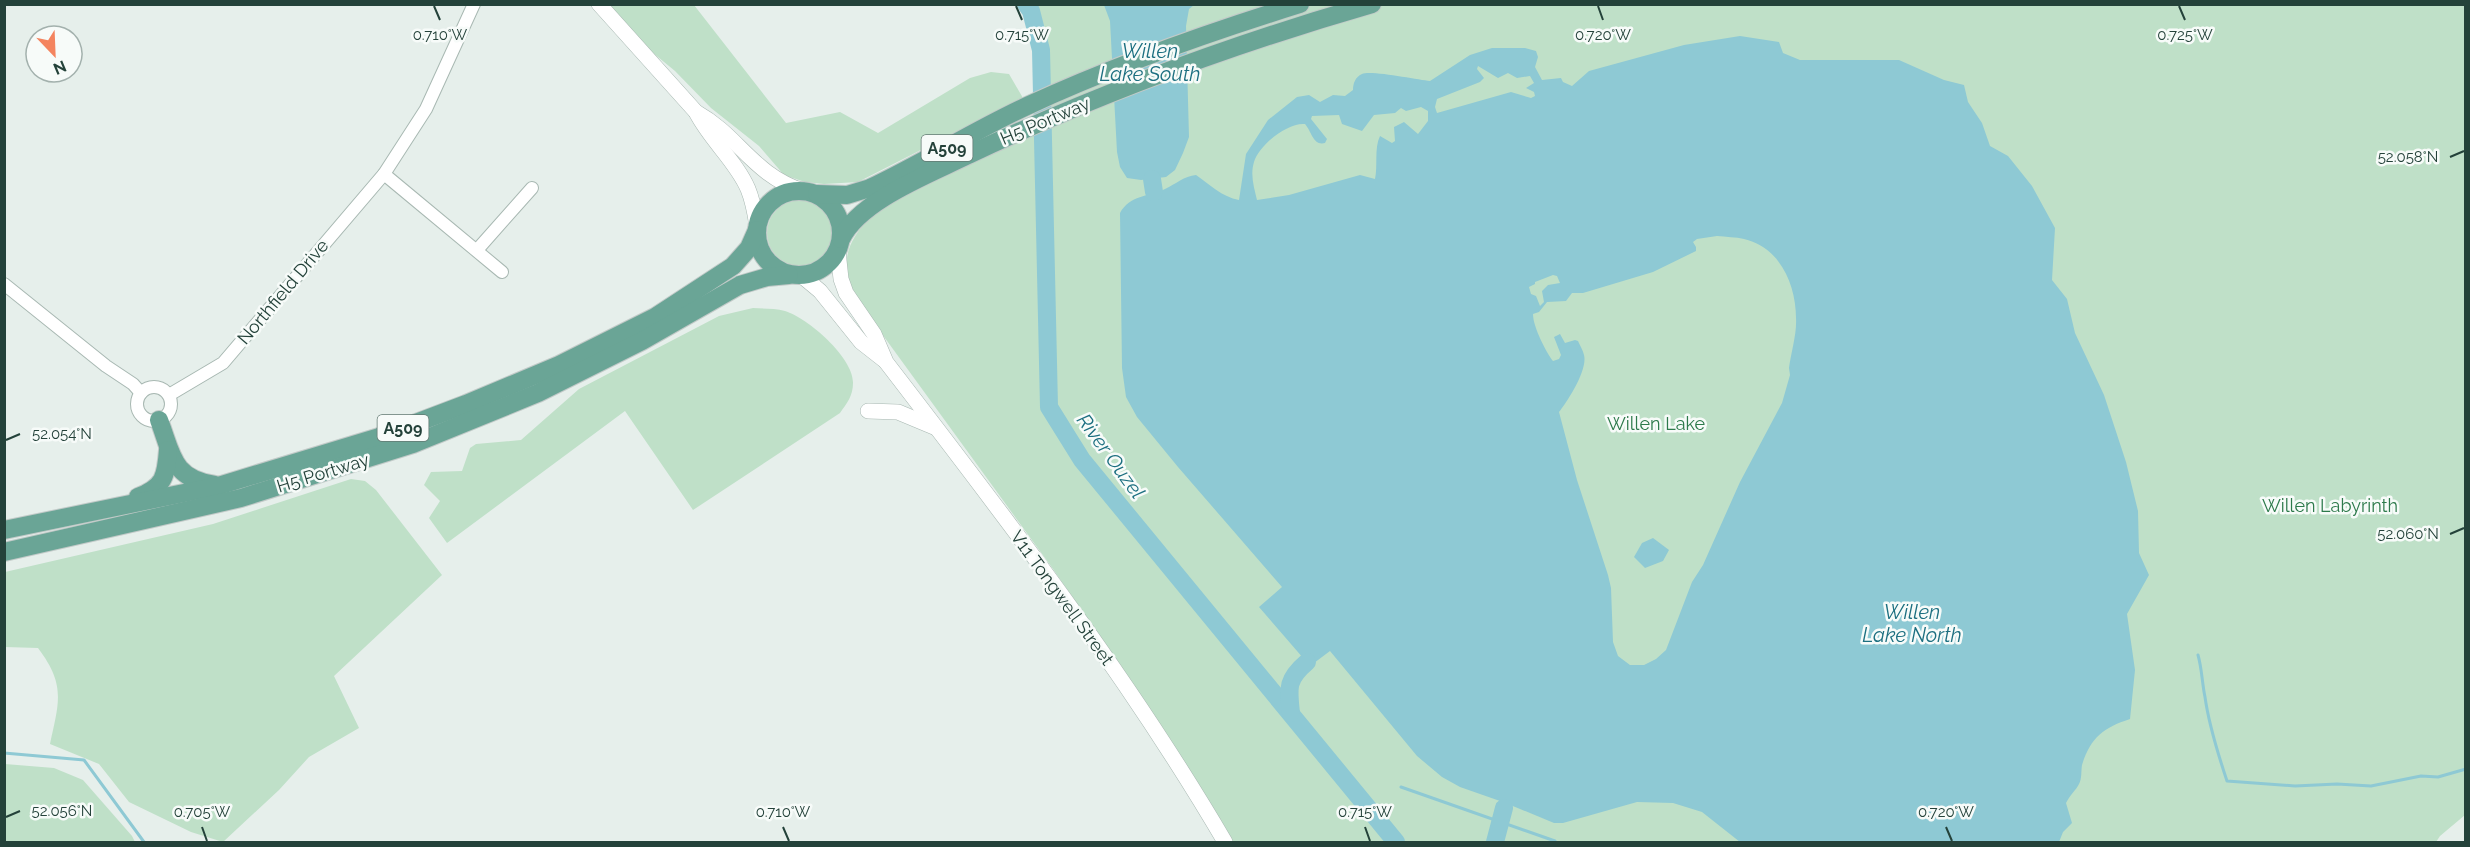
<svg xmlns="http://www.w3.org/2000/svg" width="2470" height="847" font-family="Raleway,sans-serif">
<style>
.green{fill:#bfe0c8}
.water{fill:#8ec9d4;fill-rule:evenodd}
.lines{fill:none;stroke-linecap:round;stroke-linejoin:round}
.stream{stroke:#8ec9d4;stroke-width:3}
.river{stroke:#8ec9d4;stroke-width:18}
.minor-casing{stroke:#a8b8b2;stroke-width:14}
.tertiary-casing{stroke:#a8b8b2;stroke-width:16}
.primary-casing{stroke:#c2cac8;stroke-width:20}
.minor{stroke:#fff;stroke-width:12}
.tertiary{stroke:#fff;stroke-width:15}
.primary{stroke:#6aa596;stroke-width:18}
.ticks{fill:none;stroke:#24423a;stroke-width:2}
.labels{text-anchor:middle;stroke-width:5;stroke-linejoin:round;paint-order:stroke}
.shield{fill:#f7fbf9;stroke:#637a73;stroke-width:1.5}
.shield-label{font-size:16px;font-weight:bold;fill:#24423a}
.street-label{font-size:18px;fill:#24423a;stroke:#f7fbf9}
.park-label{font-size:18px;fill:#2d7a4b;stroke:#f7fbf9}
.water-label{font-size:20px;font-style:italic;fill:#1c6f80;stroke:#f7fbf9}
.ticks-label{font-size:15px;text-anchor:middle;fill:#24423a;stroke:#f7fbf9;stroke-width:5;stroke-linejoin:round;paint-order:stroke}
</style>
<rect width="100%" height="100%" fill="#e6efeb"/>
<g class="green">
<polygon points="609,5 694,5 786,123 840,112 878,133 970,78 991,72 1009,74 1023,98 858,182 824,184 805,182 784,175 759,146 711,108 675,71 647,48"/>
<path d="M1026,5H2465V815L2440,836L2436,842H1232L1129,679L1053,569L858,301C851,287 844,274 847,258C856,195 993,145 1045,121C1043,85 1046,35 1026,5Z"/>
<circle cx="800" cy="233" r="33"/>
<path d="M753,308C763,309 775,308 785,311C808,318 854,358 853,383C853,396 847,403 840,413L693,510L625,411L447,543L429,518L440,501L424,485L431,472L462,471L470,448L476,444L521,440L579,389L719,316Z"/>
<path d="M351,479L365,481L376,490L442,575L334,676L359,728L309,757L279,790L223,842L191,832L129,802L99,764L50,744C59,702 66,685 38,648L5,647V572L213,524Z"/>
<polygon points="5,764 54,768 83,780 132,836 135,842 5,842"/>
</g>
<g class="water">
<polygon points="1104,5 1194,5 1189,9 1186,26 1189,137 1183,153 1175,170 1166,177 1141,180 1127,178 1120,167 1117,152 1110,21"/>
<path d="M1740,36L1779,42L1783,53L1800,60H1899L1944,80L1964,85L1968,102L1982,123L1990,146L2008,156L2032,186L2055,228L2052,280L2067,299L2075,333L2104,395L2126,462L2138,511L2139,553L2149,575L2127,614L2135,670L2130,719C2103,728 2091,737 2082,765C2081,771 2082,779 2079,784C2076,790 2070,795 2066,803L2072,823L2063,832L2059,842H1740L1702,812L1673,803L1637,802L1563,823H1554L1508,804L1504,808L1500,801L1460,787L1442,777L1417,756L1330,651L1310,666L1259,607L1282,587L1178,467L1137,417L1126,397L1122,368L1120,213C1130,195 1148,197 1165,189C1176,184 1184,176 1196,175C1209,184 1222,197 1239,200L1246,154L1268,120L1297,97L1309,95L1320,102L1333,95L1345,96L1353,90C1353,84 1355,77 1362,74C1371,70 1418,80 1430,81L1470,55L1492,48H1525L1536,51L1538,57L1535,67L1542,80L1561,78L1563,82L1572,86L1589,71L1684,45ZM1478,66L1498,78L1508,73L1517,78L1530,76L1534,83L1526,88L1534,92L1535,96L1531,98L1511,92L1437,113L1435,107L1437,99L1480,82L1484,78L1477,69ZM1421,107L1428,111V121L1418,134L1404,122L1394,127L1395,141L1392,143L1380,136C1374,148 1378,166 1375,179L1360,175L1289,195L1257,200C1254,187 1250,175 1254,162C1259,145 1288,122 1305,124C1312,132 1313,146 1325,143L1327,139L1311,119L1312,116L1339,115L1342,124L1362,131L1374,115L1395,113L1401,108L1406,111ZM1717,236C1726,237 1736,237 1744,239C1780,247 1796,285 1796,318C1797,334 1791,352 1789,368L1790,375L1782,403L1740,482L1703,565L1692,582L1666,650L1656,659L1644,665H1630L1618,656L1613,642L1611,588L1608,575L1577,480L1559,412C1567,402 1588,370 1584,355C1583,350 1580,346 1578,341L1575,340L1565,343L1560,334L1554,337L1561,355L1559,359L1553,361C1546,352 1533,327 1533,314L1539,312L1547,302L1566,301L1572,293H1583L1653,272L1696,251V247L1693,242L1697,239ZM1553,275L1557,276L1560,283L1548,285L1542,291L1544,302L1540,306L1536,296L1531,294L1529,287L1535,284V282Z"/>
<polygon points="1653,538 1669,550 1663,561 1645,568 1634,557 1642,543"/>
</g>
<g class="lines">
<g class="stream">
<path d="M2198,655C2202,669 2202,683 2205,697C2209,726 2218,754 2227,781L2295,786L2337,784L2371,786L2421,776L2438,777L2466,769"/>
<polyline points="4,753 84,760 144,842"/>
<polyline points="1401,787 1555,841"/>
</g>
<g class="river">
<polyline points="1026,4 1031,11 1041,50 1049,407 1082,460 1396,842"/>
<polyline points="1152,179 1154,192"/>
<path d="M1291,713C1288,687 1287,679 1307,662"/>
<polyline points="1495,842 1504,808"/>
</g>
<g class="minor-casing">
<g id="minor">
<polyline points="384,174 502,272"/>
<polyline points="477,250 532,188"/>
<polyline points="4,284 106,366 133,384 141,393"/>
<circle cx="154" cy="404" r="17"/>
<polyline points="169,395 223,363 384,174 426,109 474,4"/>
</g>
</g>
<g class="tertiary-casing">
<g id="tertiary">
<path d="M599,4L696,112C710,140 736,161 748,189C753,201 755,213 757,226"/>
<path d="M696,112C739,136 753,175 803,191"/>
<path d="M838,251L841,279L846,293L874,334L886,362C1005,517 1126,673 1225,842"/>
<polyline points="802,276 820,291 861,342 884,360"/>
<polyline points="868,411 898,412 934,427"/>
</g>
</g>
<g class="primary-casing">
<g id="primary">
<circle cx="799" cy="233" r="42"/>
<path d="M817,194L847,195L870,188C923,163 973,131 1027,106C1115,65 1207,33 1300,4"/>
<path d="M841,239C860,200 930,174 968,155C1098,94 1233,44 1372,4"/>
<path d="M159,420C172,454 172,479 215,485"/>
<path d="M138,497C164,487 166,477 168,450"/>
<polyline points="4,530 218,486 379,437 466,404 559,365 655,317 733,266 749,248 757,230"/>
<polyline points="4,552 241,498 413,444 538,393 642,341 740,285 767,277 789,275"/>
</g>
</g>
<use href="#minor" class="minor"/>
<use href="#tertiary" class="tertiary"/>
<use href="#primary" class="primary"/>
</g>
<path class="ticks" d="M434,6L440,20M1016,6L1022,20M1598,6L1603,20M2179,6L2185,20M2450,157L2464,151M6,440L20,434M2450,534L2464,528M6,817L20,811M202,827L207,841M783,827L789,841M1365,827L1370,841M1946,827L1952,841"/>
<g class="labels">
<g class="shield">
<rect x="921.5" y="135" width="51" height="26" rx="4.5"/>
<rect x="377.5" y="415" width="51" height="26" rx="4.5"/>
</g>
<g class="shield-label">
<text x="947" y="154">A509</text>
<text x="403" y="434">A509</text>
</g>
<g class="street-label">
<text transform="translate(1045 121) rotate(-23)" y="6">H5 Portway</text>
<text transform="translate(283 292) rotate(-50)" y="6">Northfield Drive</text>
<text transform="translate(323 473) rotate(-17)" y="6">H5 Portway</text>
<text transform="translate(1062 598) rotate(54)" y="6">V11 Tongwell Street</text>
</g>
<g class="park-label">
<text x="1656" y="430">Willen Lake</text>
<text x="2330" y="512">Willen Labyrinth</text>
</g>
<g class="water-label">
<text x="1150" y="58">Willen<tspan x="1150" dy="23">Lake South</tspan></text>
<text transform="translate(1111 456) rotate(54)" y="7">River Ouzel</text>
<text x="1912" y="619">Willen<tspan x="1912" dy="23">Lake North</tspan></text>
</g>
</g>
<g class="ticks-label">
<text x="440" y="40">0.710°W</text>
<text x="1022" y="40">0.715°W</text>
<text x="1603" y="40">0.720°W</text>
<text x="2185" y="40">0.725°W</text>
<text x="2408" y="162">52.058°N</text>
<text x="62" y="439">52.054°N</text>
<text x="2408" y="539">52.060°N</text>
<text x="62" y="816">52.056°N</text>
<text x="202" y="817">0.705°W</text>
<text x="783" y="817">0.710°W</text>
<text x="1365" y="817">0.715°W</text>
<text x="1946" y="817">0.720°W</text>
</g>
<rect width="2470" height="847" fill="none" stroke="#24423a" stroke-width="12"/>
<g transform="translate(54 54) rotate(157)"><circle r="28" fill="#f7fbf9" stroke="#a3b1ad" stroke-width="1.5"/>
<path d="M0-4.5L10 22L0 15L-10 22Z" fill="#f4845f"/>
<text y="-9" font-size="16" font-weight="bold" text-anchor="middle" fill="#24423a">N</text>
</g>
</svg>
